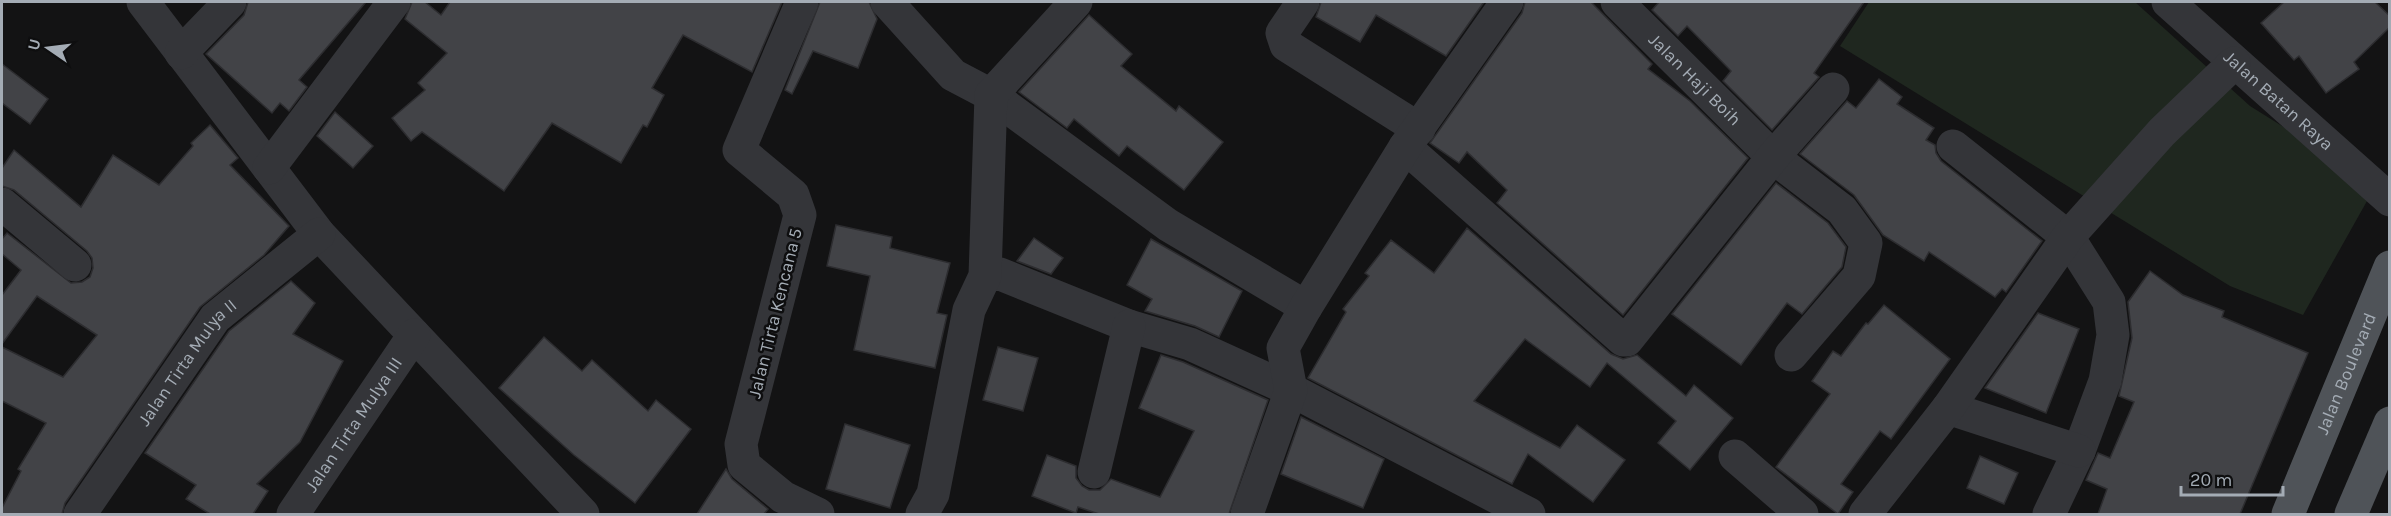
<svg xmlns="http://www.w3.org/2000/svg" width="2391" height="516" font-family="Karla,sans-serif">
<style>
.green{fill:#1f271f}
.building{fill:#424347;stroke:#2d2d30;stroke-width:1.5}
.lines{fill:none;stroke-linecap:round;stroke-linejoin:round}
.minor{stroke:#343539;stroke-width:33}
.major{stroke:#4f5358;stroke-width:33}
.labels{text-anchor:middle;stroke-width:5;stroke-linejoin:round;paint-order:stroke}
.street-label{font-size:18px;fill:#a4acb5;stroke:#0e0e0f}
</style>
<rect width="100%" height="100%" fill="#131314"/>
<polygon class="green" points="1869,2 2135,2 2250,106 2376,185 2303,315 2230,286 1840,46"/>
<g class="building">
<polygon points="248,2 366,2 299,80 307,87 289,111 280,103 272,113 206,54 244,15"/>
<polygon points="412,2 425,2 441,15 450,2 782,2 752,72 683,35 652,88 664,95 647,127 643,125 621,163 552,123 504,191 422,132 411,141 392,118 425,90 418,83 447,53 405,19"/>
<polygon points="820,2 869,2 877,19 858,68 813,51 792,94 785,90"/>
<polygon points="1321,2 1484,2 1446,56 1376,15 1360,42 1316,17"/>
<polygon points="1525,2 1591,2 1652,64 1648,69 1690,101 1748,158 1623,315 1497,203 1507,190 1467,152 1459,163 1430,143 1522,13"/>
<polygon points="1659,2 1864,2 1814,73 1819,77 1772,130 1723,81 1731,71 1687,26 1678,36 1652,10"/>
<polygon points="2284,2 2375,2 2390,16 2390,27 2354,62 2359,69 2326,93 2299,56 2294,60 2261,23"/>
<polygon points="1089,15 1132,54 1121,66 1176,111 1179,106 1223,142 1184,190 1127,146 1119,156 1074,119 1067,128 1019,92"/>
<polygon points="2,64 48,99 30,124 2,103"/>
<polygon points="1879,79 1902,97 1897,104 1934,128 1926,140 1935,145 1936,153 1941,161 2042,241 2006,292 2002,289 1995,297 1929,252 1924,261 1883,235 1854,195 1800,154 1847,101 1856,108"/>
<polygon points="335,112 373,146 353,168 317,136"/>
<polygon points="210,125 238,158 230,165 289,226 264,255 200,307 65,503 62,514 2,514 2,508 21,471 18,469 46,423 2,401 2,347 63,377 97,335 37,296 2,344 2,295 21,270 2,254 2,239 7,233 71,283 82,282 90,277 93,268 92,258 87,251 14,190 2,186 2,168 14,150 81,207 113,155 159,185 193,146 191,143"/>
<polygon points="1776,183 1828,223 1846,247 1842,267 1802,314 1787,303 1741,365 1672,314"/>
<polygon points="836,225 892,237 890,248 950,263 937,313 947,315 935,368 854,350 870,276 827,266"/>
<polygon points="1467,228 1611,354 1623,359 1637,355 1686,396 1694,385 1733,418 1690,470 1658,443 1676,421 1607,363 1590,387 1525,339 1474,401 1560,448 1577,425 1625,460 1593,502 1528,454 1512,484 1308,378 1346,312 1343,309 1369,276 1365,273 1391,240 1434,273"/>
<polygon points="1034,238 1063,258 1051,274 1017,261"/>
<polygon points="1151,239 1242,291 1219,337 1195,326 1145,311 1152,299 1127,285"/>
<polygon points="2150,271 2183,295 2224,311 2222,317 2308,353 2240,514 2098,514 2107,489 2086,480 2098,453 2110,458 2134,402 2119,396 2132,338 2128,302"/>
<polygon points="291,281 315,303 293,334 343,361 300,442 257,484 268,491 253,514 210,514 186,499 196,485 145,453 229,331"/>
<polygon points="1884,305 1950,359 1891,439 1880,431 1841,484 1853,492 1838,514 1776,467 1830,394 1812,381 1833,351 1841,356 1866,323 1868,324"/>
<polygon points="2038,313 2079,329 2046,413 1985,388"/>
<polygon points="544,337 582,371 592,360 648,411 656,400 691,429 635,503 574,455 499,388"/>
<polygon points="998,347 1038,358 1023,411 983,400"/>
<polygon points="1161,355 1183,362 1268,400 1229,514 1099,514 1078,507 1076,513 1032,496 1047,455 1076,466 1076,478 1082,486 1089,490 1100,490 1111,479 1160,497 1194,431 1139,408"/>
<polygon points="1301,417 1384,459 1363,508 1281,474"/>
<polygon points="845,424 910,445 890,508 826,489"/>
<polygon points="1980,456 2018,473 2004,504 1967,488"/>
<polygon points="726,469 732,479 768,509 764,514 697,514"/>
</g>
<g class="lines">
<g class="minor">
<polyline points="143,2 319,234 583,514"/>
<polyline points="802,2 739,150 793,195 800,215 741,444 744,465 783,497 818,514"/>
<polyline points="887,2 953,75 991,95 1168,225 1306,307"/>
<polyline points="1303,2 1282,33 1286,45 1419,129"/>
<path id="s1" d="M1617,2L1773,157L1842,210L1866,243L1859,276L1791,355"/>
<path id="s2" d="M2168,2L2390,200"/>
<polyline points="181,53 230,2"/>
<polyline points="1953,146 2068,237 2109,302 2113,335 2105,381 2079,451 2049,514"/>
<polyline points="1405,147 1623,340 1627,340 1773,157 1833,89"/>
<polyline points="269,168 394,2"/>
<polyline points="2,204 75,265"/>
<polyline points="985,276 1000,274 1129,326 1190,344 1291,390 1529,514"/>
<polyline points="1948,408 2079,451"/>
<polyline points="1735,456 1802,514"/>
<polyline points="1094,472 1129,326"/>
<path id="s3" d="M80,514L215,318L319,234"/>
<path id="s4" d="M293,514L414,335"/>
<polyline points="922,514 933,494 969,310 985,276 991,95 1076,2"/>
<polyline points="1247,514 1291,390 1283,348 1306,307 1405,147 1507,2"/>
<polyline points="1865,514 1948,408 2068,237 2162,132 2234,63"/>
</g>
<g class="major">
<path id="s5" d="M2288,514L2390,267"/>
<polyline points="2351,514 2390,423"/>
</g>
</g>
<g class="labels">
<g class="street-label">
<text dy="6" stroke="none"><textPath href="#s1" startOffset="110">Jalan Haji Boih</textPath></text>
<text dy="6" stroke="none"><textPath href="#s2" startOffset="148">Jalan Batan Raya</textPath></text>
<text transform="translate(775 313) rotate(-76)" y="6">Jalan Tirta Kencana 5</text>
<text dy="6" stroke="none"><textPath href="#s3" startOffset="186">Jalan Tirta Mulya II</textPath></text>
<text dy="6" stroke="none"><textPath href="#s5" startOffset="152">Jalan Boulevard</textPath></text>
<text dy="6" stroke="none"><textPath href="#s4" startOffset="108">Jalan Tirta Mulya III</textPath></text>
</g>
</g>
<rect width="2391" height="516" fill="none" stroke="#a4acb5" stroke-width="6"/>
<g transform="translate(48 48) rotate(284)" stroke="#0e0e0f" stroke-width="4.5" paint-order="stroke">
<path d="M0-4.5L10 22L0 15L-10 22Z" fill="#a4acb5"/>
<text y="-9" font-size="16" font-weight="bold" text-anchor="middle" fill="#a4acb5">U</text>
</g>
<path d="M2181 486v9h102v-9" fill="none" stroke="#a4acb5" stroke-width="3"/>
<text x="2190" y="486" font-size="18" fill="#a4acb5" stroke="#0e0e0f" stroke-width="4.5" paint-order="stroke">20 m</text>
</svg>
